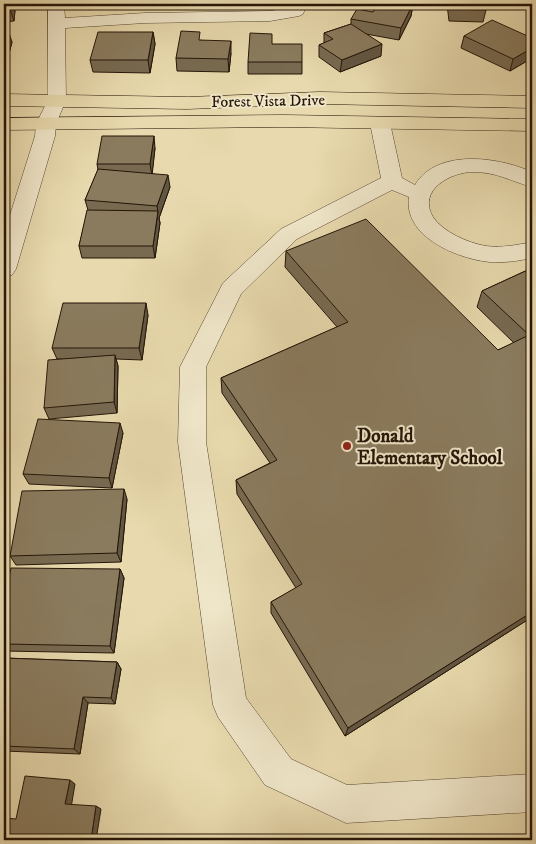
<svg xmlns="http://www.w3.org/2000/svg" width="536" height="844" font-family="'IM FELL DW Pica',serif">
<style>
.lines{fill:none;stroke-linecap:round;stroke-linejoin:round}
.minor-casing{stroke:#554632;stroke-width:1}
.major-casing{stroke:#241508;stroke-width:1}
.minor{fill:#f0e7ca;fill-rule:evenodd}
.major{fill:#e8daae;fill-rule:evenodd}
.wall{fill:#776a51;stroke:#241508}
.shaded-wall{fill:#615642;stroke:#241508}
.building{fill:#8a7b5e;stroke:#241508}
.poi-dot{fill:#8f2418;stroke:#f0e7ca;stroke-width:2}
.labels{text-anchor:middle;stroke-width:4;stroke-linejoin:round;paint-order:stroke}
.far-street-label{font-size:16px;fill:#241508;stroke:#f0e7ca}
.poi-label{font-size:19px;font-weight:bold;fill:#241508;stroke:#f0e7ca;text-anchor:start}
</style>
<rect width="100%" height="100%" fill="#e8daae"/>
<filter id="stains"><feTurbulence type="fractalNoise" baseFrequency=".004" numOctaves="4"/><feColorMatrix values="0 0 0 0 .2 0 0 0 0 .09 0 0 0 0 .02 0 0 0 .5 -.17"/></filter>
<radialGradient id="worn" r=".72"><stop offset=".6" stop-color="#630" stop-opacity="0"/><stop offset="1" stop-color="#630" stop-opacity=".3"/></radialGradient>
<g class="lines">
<g class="minor-casing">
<g id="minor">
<polygon points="48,4 64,4 65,18 145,13 270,11 288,8 291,4 307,4 303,14 299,16 270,21 145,23 65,28 66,100 56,124 55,136 16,269 12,275 4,277 4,234 35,136 36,124 48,100"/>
<path d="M380,117L387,119L390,123L402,178L415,185C437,148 499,157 532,172V187C510,181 497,172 473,172C451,172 417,190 433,217C443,232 468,243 486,246C502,248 517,245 532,242V258C518,261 504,263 490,262C458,259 403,237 409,197L392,190L297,239L241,294L206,367V442L246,698L291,759L347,785L532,774V812L346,823L265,785L218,717L213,705L178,442L180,367L223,283L281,229L381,178L370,123L373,119Z"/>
</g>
</g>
<g class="major-casing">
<g id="major">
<polygon points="320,92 532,96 532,108 320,104 187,109 4,106 4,94 187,97"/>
<polygon points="283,115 532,119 532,131 283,127 4,130 4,118"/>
</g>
</g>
<use href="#minor" class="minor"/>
<use href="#major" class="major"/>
</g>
<g class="wall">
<polygon points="4,4 15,10 14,21 4,22"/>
<polygon points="351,4 413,4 411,16 399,40 366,34 381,56 340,72 319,57 319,45 324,43 324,33 351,24 351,19 373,12 377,5"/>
<polygon points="447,4 484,4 486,10 483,22 449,21"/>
<polygon points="4,30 12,42 8,57 4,57"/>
<polygon points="153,32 155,44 150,73 93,72 90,60"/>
<polygon points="464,36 532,38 532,58 510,71 461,48"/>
<polygon points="201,40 231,53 229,72 177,71 176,58"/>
<polygon points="272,44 302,62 302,74 248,74 248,62"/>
<polygon points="155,148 152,173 170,187 159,218 160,223 155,258 82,258 79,246 88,210 85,200 98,170 97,164"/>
<polygon points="286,251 498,350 514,343 477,307 482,291 532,268 532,617 345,736 271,613 271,602 296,588 237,494 236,480 270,463 222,393 221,378 337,327 285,267"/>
<polygon points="148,315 142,360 116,359 118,366 117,413 49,419 44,408 62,359 57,359 52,348"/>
<polygon points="123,433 112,488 29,484 23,474"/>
<polygon points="127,499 121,562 16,565 10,556"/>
<polygon points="120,569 124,578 114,653 4,651 4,598"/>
<polygon points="4,658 117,662 121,669 115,704 88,703 80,754 4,751"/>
</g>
<g class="shaded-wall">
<polygon points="11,4 13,4 15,10 14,21 10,9"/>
<polygon points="413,4 411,16 399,40 401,28"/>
<polygon points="8,30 12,42 8,57 5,44"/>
<polygon points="153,32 155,44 150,73 148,60"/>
<polygon points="231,41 231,53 229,72 228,59"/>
<polygon points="382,44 381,56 340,72 342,60"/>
<polygon points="532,48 532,58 510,71 513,59"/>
<polygon points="154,136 155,148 152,176 150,164"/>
<polygon points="168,175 170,187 159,218 160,223 155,258 153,246 158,212 157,206"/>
<polygon points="146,303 148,315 142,360 139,348"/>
<polygon points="115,355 118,366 117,413 114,402"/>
<polygon points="120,423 123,433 112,488 109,478"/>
<polygon points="124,489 127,499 121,562 117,553"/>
<polygon points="120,569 124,578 114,653 110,646"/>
<polygon points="532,612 532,617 345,736 348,728"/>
<polygon points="117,662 121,669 115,704 111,698"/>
<polygon points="83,697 88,703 80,754 74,749"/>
<polygon points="70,780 75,784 71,808 65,804"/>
<polygon points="96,806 101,809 96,840 91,840"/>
</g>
<g class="building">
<polygon points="4,4 11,4 10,9 4,10"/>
<polygon points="378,4 413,4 401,28 351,19 357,9 373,12"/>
<polygon points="451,4 484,4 486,10 452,9"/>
<polygon points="492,20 532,38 532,48 513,59 464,36"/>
<polygon points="351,24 382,44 342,60 319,45 333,39 324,33"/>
<polygon points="4,30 8,30 5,44 4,45"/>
<polygon points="181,31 200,32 199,40 231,41 228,59 176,58"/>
<polygon points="98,32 153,32 148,60 90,60"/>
<polygon points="250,33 272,34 272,44 302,44 302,62 248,62"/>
<polygon points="102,136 154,136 150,164 97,164"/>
<polygon points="98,169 168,175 157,206 85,200"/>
<polygon points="87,210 158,211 153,246 79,246"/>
<polygon points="366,219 498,350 529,335 482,291 532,268 532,612 348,728 271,602 302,584 236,480 277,460 221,378 348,322 286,251"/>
<polygon points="63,303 146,303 139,348 52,348"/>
<polygon points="115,355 114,402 44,408 48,360"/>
<polygon points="38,419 120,423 109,478 23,474"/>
<polygon points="124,489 117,553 10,556 22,491"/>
<polygon points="11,568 120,569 110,646 4,644 4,598"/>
<polygon points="4,658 117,662 111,698 83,697 74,749 4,746"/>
<polygon points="25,776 70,780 65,804 96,806 91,840 4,840 4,818 16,819"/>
</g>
<circle class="poi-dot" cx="347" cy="446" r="5"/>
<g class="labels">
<g class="far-street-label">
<text transform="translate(268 100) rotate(-1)" y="6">Forest Vista Drive</text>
</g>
<g class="poi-label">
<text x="357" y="442">Donald<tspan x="357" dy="22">Elementary School</tspan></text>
</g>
</g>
<rect width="536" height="844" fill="none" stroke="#e8daae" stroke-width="20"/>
<rect x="5" y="5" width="526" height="834" fill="none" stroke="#241508" stroke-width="2.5"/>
<rect x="10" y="10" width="516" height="824" fill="none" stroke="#241508"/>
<rect width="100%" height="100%" filter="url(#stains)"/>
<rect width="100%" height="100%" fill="url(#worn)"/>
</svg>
